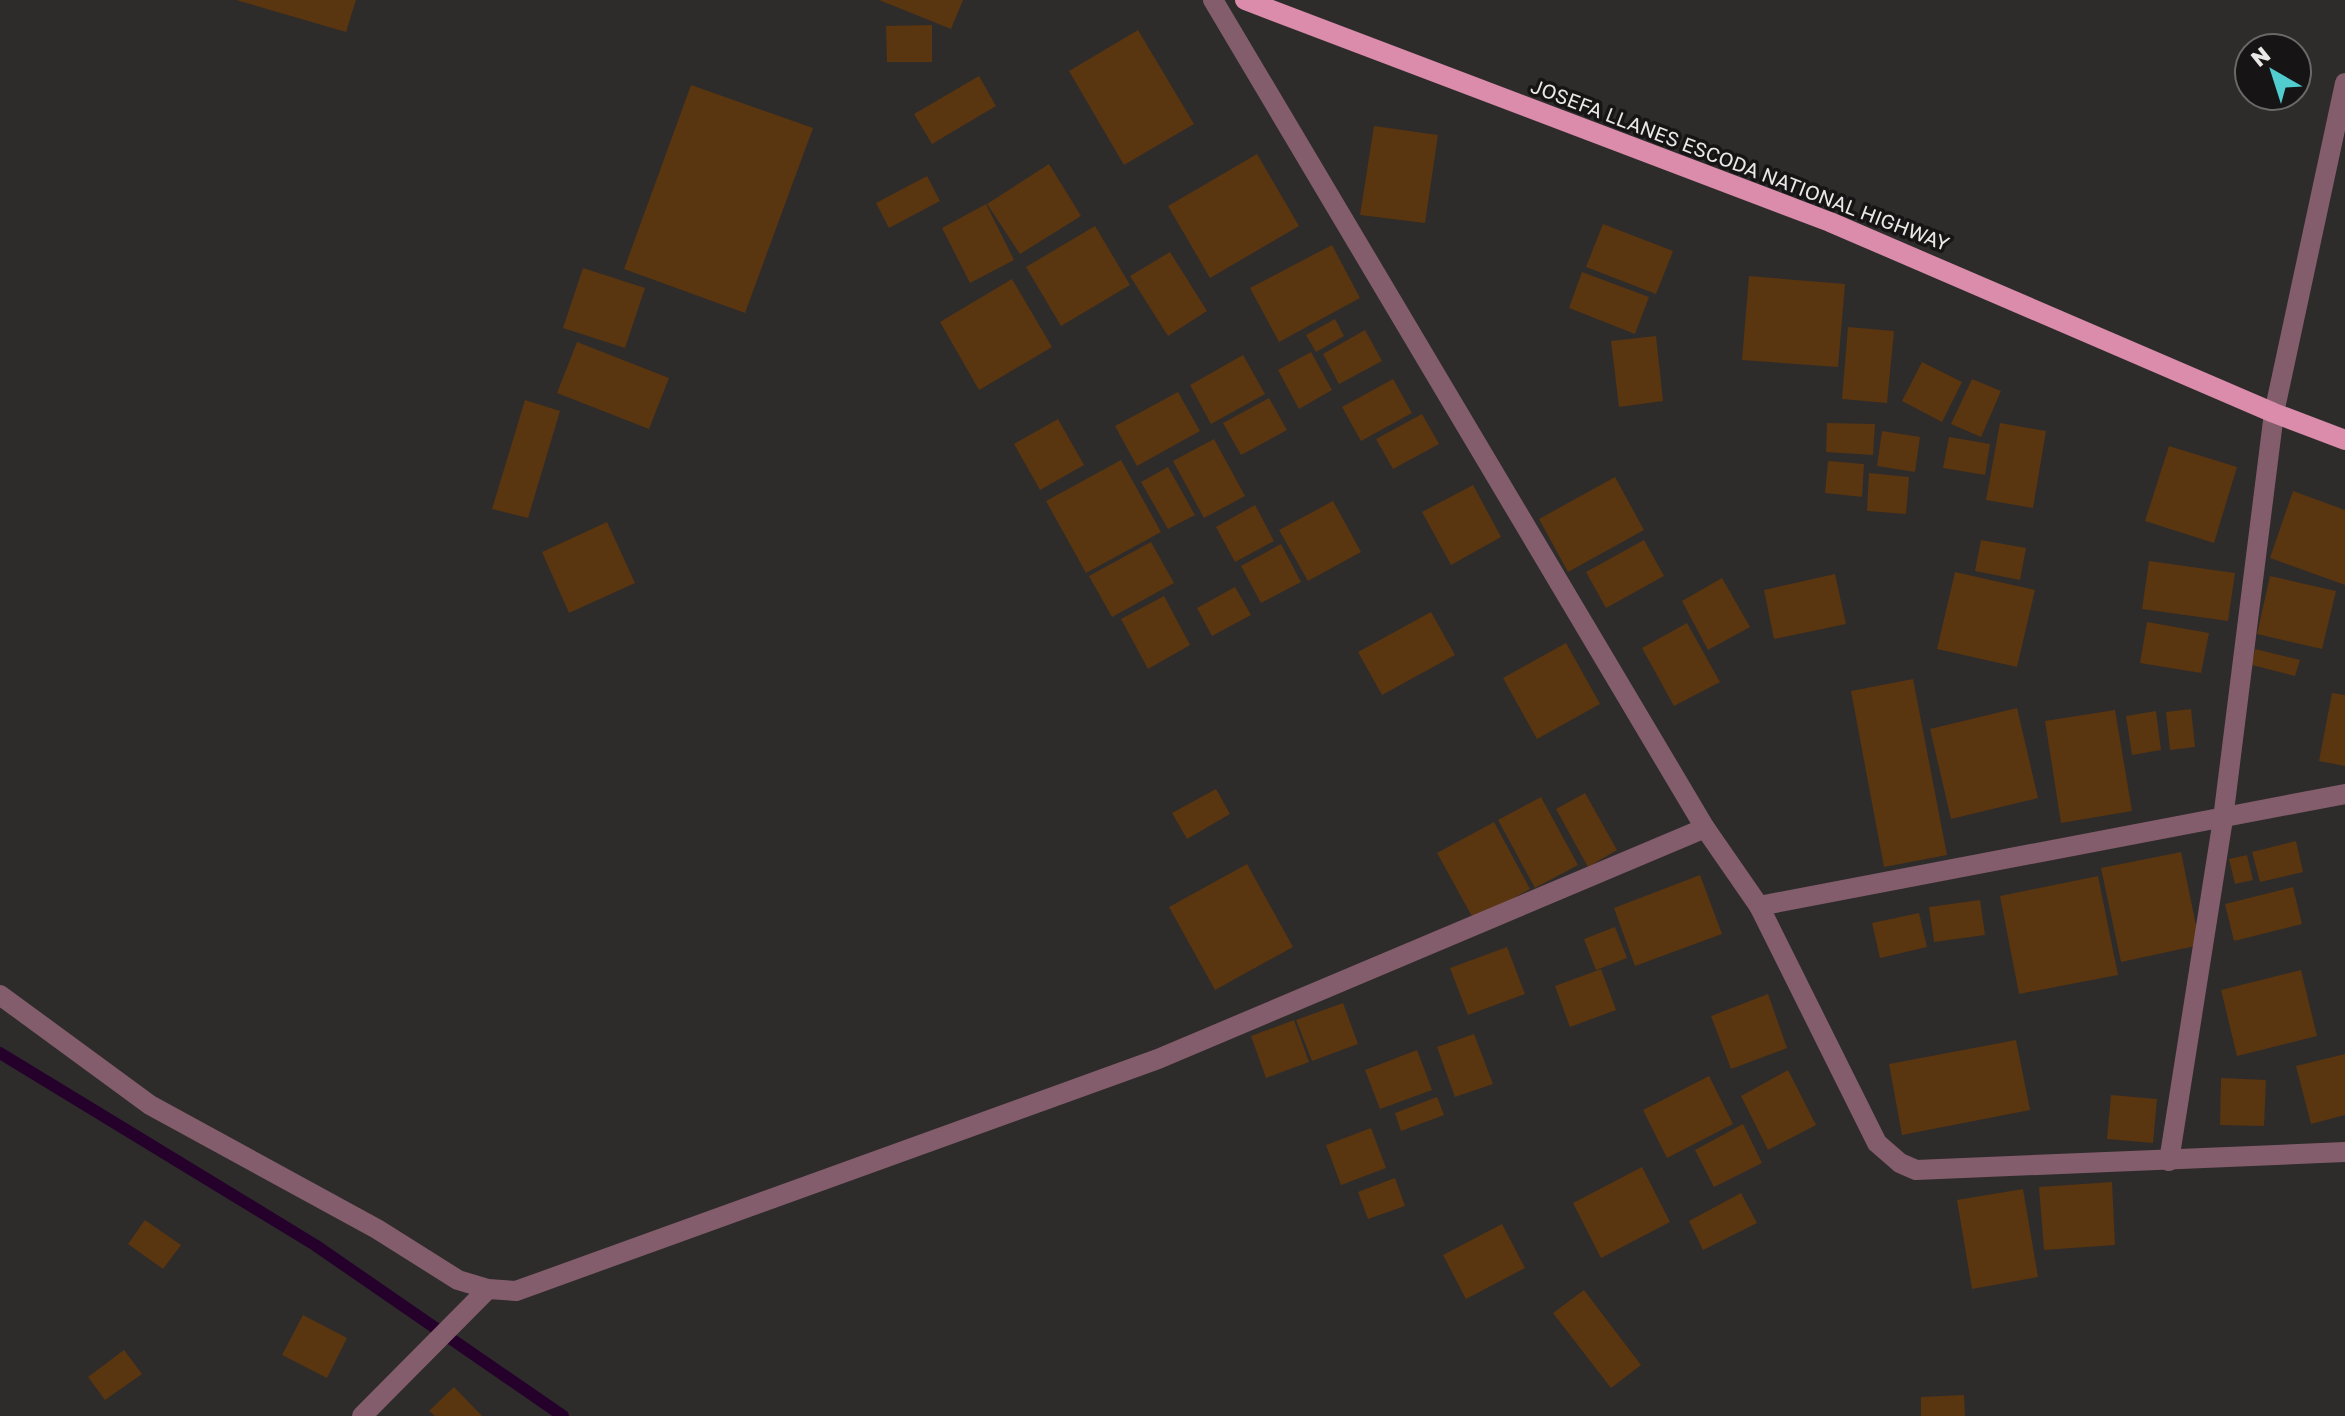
<svg xmlns="http://www.w3.org/2000/svg" width="2345" height="1416" font-family="'Golos Text',sans-serif">
<style>
.lines{fill:none;stroke-linecap:round;stroke-linejoin:round}
.stream{stroke:#24002b;stroke-width:12}
.building{fill:#593510}
.minor{stroke:#835d6b;stroke-width:20}
.primary{stroke:#da8caa;stroke-width:20}
.labels{text-anchor:middle;stroke-width:7;stroke-linejoin:round;paint-order:stroke}
.street-label{font-size:20px;fill:#eae8e7;stroke:#161414}
</style>
<rect width="100%" height="100%" fill="#2e2b2b"/>
<g class="lines">
<polyline class="stream" points="0,1053 315,1245 563,1416"/>
</g>
<g class="building">
<polygon points="236,0 356,0 346,32"/>
<polygon points="879,0 963,0 951,29"/>
<polygon points="932,25 932,62 887,62 886,26"/>
<polygon points="1138,30 1194,124 1124,165 1069,71"/>
<polygon points="979,76 996,106 932,144 914,114"/>
<polygon points="691,85 813,128 745,313 624,269"/>
<polygon points="1374,126 1438,135 1425,223 1360,215"/>
<polygon points="1257,154 1299,226 1210,278 1168,206"/>
<polygon points="1049,164 1081,216 1020,254 987,204"/>
<polygon points="927,176 940,201 889,228 876,203"/>
<polygon points="986,204 1014,260 970,283 942,228"/>
<polygon points="1603,224 1673,251 1656,294 1586,267"/>
<polygon points="1095,226 1130,285 1061,326 1026,267"/>
<polygon points="1332,245 1360,298 1279,342 1250,288"/>
<polygon points="1170,252 1207,311 1168,336 1130,276"/>
<polygon points="583,268 645,288 625,348 563,328"/>
<polygon points="1582,272 1649,297 1635,334 1569,308"/>
<polygon points="1749,276 1845,284 1838,367 1742,360"/>
<polygon points="1012,279 1052,347 979,390 940,322"/>
<polygon points="1335,319 1344,336 1316,352 1306,335"/>
<polygon points="1848,327 1894,331 1887,403 1842,399"/>
<polygon points="1365,330 1382,361 1339,384 1323,354"/>
<polygon points="1656,336 1663,401 1619,407 1611,341"/>
<polygon points="577,342 669,378 649,429 557,393"/>
<polygon points="1311,352 1332,390 1299,409 1278,370"/>
<polygon points="1243,355 1265,394 1211,424 1190,385"/>
<polygon points="1922,362 1962,382 1942,422 1902,401"/>
<polygon points="1393,379 1412,413 1361,441 1342,407"/>
<polygon points="1972,379 2001,391 1981,437 1951,424"/>
<polygon points="1178,392 1200,431 1137,466 1115,426"/>
<polygon points="1269,398 1287,430 1241,455 1223,423"/>
<polygon points="525,400 560,411 528,518 492,509"/>
<polygon points="1422,414 1439,444 1393,469 1376,439"/>
<polygon points="1058,419 1084,465 1040,490 1014,444"/>
<polygon points="1827,423 1875,424 1873,455 1826,452"/>
<polygon points="2000,423 2046,431 2033,508 1986,500"/>
<polygon points="1882,431 1920,437 1915,472 1877,466"/>
<polygon points="1949,437 1990,444 1985,475 1943,468"/>
<polygon points="1214,439 1245,496 1204,518 1173,461"/>
<polygon points="2169,446 2237,467 2214,543 2145,521"/>
<polygon points="1121,460 1161,532 1086,573 1046,501"/>
<polygon points="1828,461 1864,464 1862,497 1825,493"/>
<polygon points="1168,467 1195,515 1168,529 1141,482"/>
<polygon points="1869,473 1909,477 1906,514 1867,511"/>
<polygon points="1615,477 1644,530 1568,572 1539,519"/>
<polygon points="1473,485 1501,537 1451,565 1422,512"/>
<polygon points="2293,491 2345,510 2345,585 2270,558"/>
<polygon points="1333,501 1361,552 1308,581 1279,530"/>
<polygon points="1255,505 1274,541 1235,562 1216,527"/>
<polygon points="607,522 635,583 569,613 542,552"/>
<polygon points="1644,540 1664,576 1606,608 1586,572"/>
<polygon points="1981,540 2026,548 2020,580 1975,571"/>
<polygon points="1151,542 1174,583 1112,617 1089,576"/>
<polygon points="1281,544 1301,582 1261,603 1241,566"/>
<polygon points="2149,561 2235,573 2228,621 2142,609"/>
<polygon points="1955,572 2035,590 2017,667 1937,649"/>
<polygon points="1835,574 1846,624 1774,639 1764,590"/>
<polygon points="2270,576 2336,591 2322,649 2257,634"/>
<polygon points="1722,578 1750,627 1708,650 1682,601"/>
<polygon points="1235,587 1251,615 1212,636 1197,608"/>
<polygon points="1164,596 1190,645 1148,669 1121,619"/>
<polygon points="1431,612 1455,655 1382,695 1358,652"/>
<polygon points="2147,622 2209,633 2201,673 2140,663"/>
<polygon points="1687,623 1720,682 1674,706 1642,648"/>
<polygon points="1566,643 1600,704 1537,739 1503,678"/>
<polygon points="2255,649 2300,660 2295,676 2252,665"/>
<polygon points="1913,679 1947,855 1884,867 1851,691"/>
<polygon points="2332,693 2345,695 2345,766 2319,761"/>
<polygon points="2017,708 2038,798 1951,819 1930,729"/>
<polygon points="2191,709 2195,747 2170,750 2166,712"/>
<polygon points="2115,710 2132,811 2061,823 2045,721"/>
<polygon points="2156,711 2161,750 2132,755 2126,716"/>
<polygon points="1216,789 1230,814 1187,839 1172,813"/>
<polygon points="1585,793 1617,850 1588,867 1556,809"/>
<polygon points="1541,797 1578,865 1535,888 1498,820"/>
<polygon points="1494,822 1530,889 1474,920 1437,853"/>
<polygon points="2296,841 2303,872 2260,882 2252,852"/>
<polygon points="2181,852 2200,945 2121,962 2101,868"/>
<polygon points="2247,855 2253,880 2235,884 2229,859"/>
<polygon points="1247,864 1293,947 1215,990 1169,907"/>
<polygon points="1700,875 1722,934 1635,966 1614,908"/>
<polygon points="2098,876 2118,975 2019,994 2000,896"/>
<polygon points="2293,887 2302,924 2234,941 2225,904"/>
<polygon points="1980,900 1985,935 1934,942 1929,907"/>
<polygon points="1919,913 1927,947 1880,958 1872,923"/>
<polygon points="1615,927 1627,958 1596,970 1584,939"/>
<polygon points="1507,947 1525,994 1468,1015 1450,968"/>
<polygon points="1601,969 1616,1010 1570,1027 1555,986"/>
<polygon points="2301,970 2317,1036 2237,1056 2221,990"/>
<polygon points="1768,994 1787,1048 1731,1069 1711,1016"/>
<polygon points="1343,1003 1358,1044 1312,1061 1296,1020"/>
<polygon points="1294,1020 1309,1062 1266,1078 1251,1036"/>
<polygon points="1474,1034 1493,1084 1455,1097 1437,1047"/>
<polygon points="2016,1040 2030,1110 1902,1135 1889,1064"/>
<polygon points="1417,1050 1432,1090 1380,1109 1365,1070"/>
<polygon points="2345,1054 2345,1115 2311,1124 2296,1066"/>
<polygon points="1788,1070 1816,1125 1768,1150 1741,1096"/>
<polygon points="1709,1076 1733,1124 1667,1158 1643,1110"/>
<polygon points="2221,1078 2266,1080 2264,1126 2220,1125"/>
<polygon points="2111,1095 2157,1099 2153,1143 2107,1139"/>
<polygon points="1437,1097 1444,1115 1401,1131 1395,1113"/>
<polygon points="1743,1124 1762,1163 1714,1187 1695,1150"/>
<polygon points="1371,1128 1386,1168 1341,1185 1326,1145"/>
<polygon points="1642,1167 1670,1222 1601,1258 1573,1203"/>
<polygon points="1395,1178 1405,1206 1368,1219 1358,1192"/>
<polygon points="2112,1182 2115,1245 2044,1250 2039,1187"/>
<polygon points="2023,1189 2038,1277 1972,1289 1957,1200"/>
<polygon points="1741,1193 1757,1223 1703,1250 1689,1221"/>
<polygon points="145,1220 181,1245 163,1269 128,1244"/>
<polygon points="1502,1224 1525,1268 1466,1299 1443,1255"/>
<polygon points="1584,1290 1641,1365 1611,1388 1553,1313"/>
<polygon points="303,1315 347,1338 327,1378 282,1355"/>
<polygon points="124,1350 142,1374 105,1400 88,1377"/>
<polygon points="454,1387 482,1416 435,1416 429,1411"/>
<polygon points="1964,1395 1965,1416 1921,1416 1921,1397"/>
</g>
<g class="lines">
<g class="minor">
<polyline points="1213,0 1705,828 1759,906 1877,1143 1900,1163 1916,1170 2345,1152"/>
<polyline points="1759,906 2345,794"/>
<polyline points="0,995 150,1105 377,1229 458,1280 488,1289 516,1291 1158,1059 1705,828"/>
<polyline points="2169,1161 2223,819 2274,413 2345,83"/>
<polyline points="362,1416 488,1289"/>
</g>
<polyline class="primary" points="1245,0 1830,222 2274,413 2345,440"/>
</g>
<g class="labels">
<g class="street-label">
<text transform="translate(1740 165) rotate(21)" y="7">JOSEFA LLANES ESCODA NATIONAL HIGHWAY</text>
</g>
</g>
<g transform="translate(2273 72) rotate(321)"><circle r="38" fill="#161414" stroke="#6b6968" stroke-width="2"/>
<path d="M0-6L14 30L0 20L-14 30Z" fill="#52cdcf"/>
<text y="-12" font-size="22" font-weight="bold" text-anchor="middle" fill="#eae8e7">N</text>
</g>
</svg>
